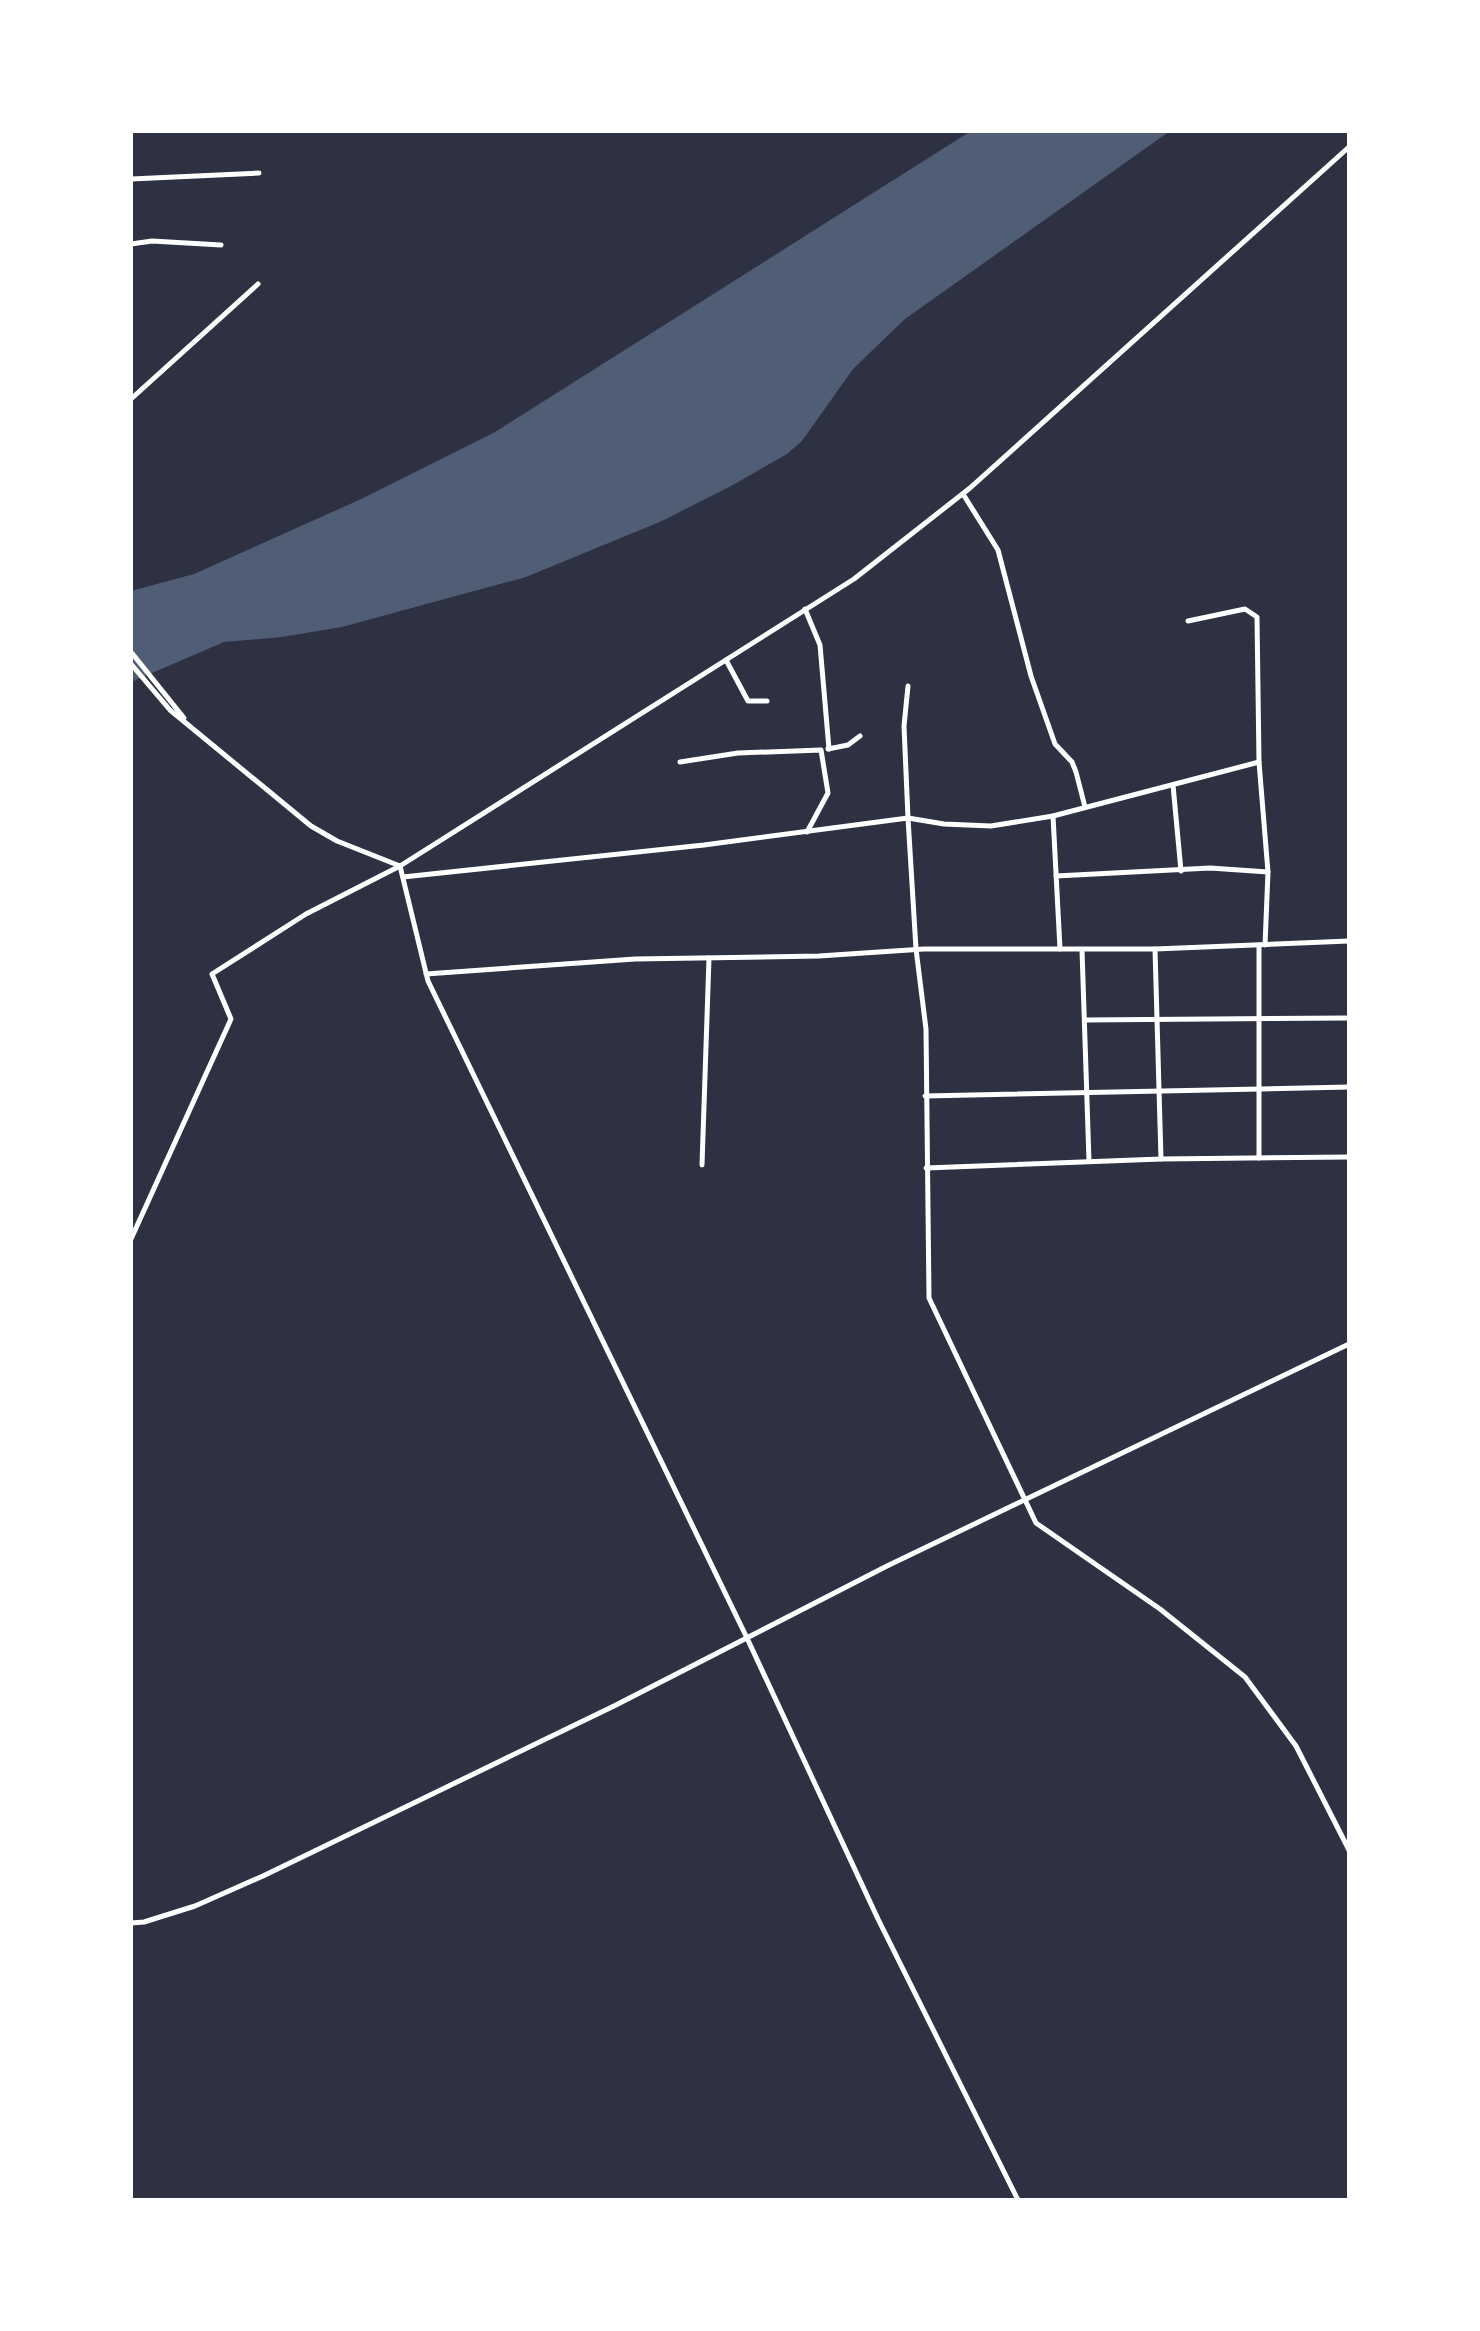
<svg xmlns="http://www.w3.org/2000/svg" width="1480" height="2331" font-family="'Work Sans',sans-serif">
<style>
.water{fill:#4f5d75}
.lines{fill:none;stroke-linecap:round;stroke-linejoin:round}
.minor{stroke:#fff;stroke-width:5}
</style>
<rect width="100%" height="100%" fill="#2d3142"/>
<polygon class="water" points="971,131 1170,131 905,319 853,369 802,441 787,454 731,486 662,521 526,577 342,627 282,637 224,642 131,682 131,591 194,574 359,500 495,432"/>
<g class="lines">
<g class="minor">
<polyline points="131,179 259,173"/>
<polyline points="131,244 152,241 221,245"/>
<polyline points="131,399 258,284"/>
<polyline points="963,494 998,550 1031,676 1055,744 1072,762 1076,772 1085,807"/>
<polyline points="805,609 820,645 829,749"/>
<polyline points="1188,621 1245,609 1257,617 1259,762 1268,872 1265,945"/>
<polyline points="131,652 184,718"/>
<polyline points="726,660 748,701 767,701"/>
<polyline points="131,664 170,710 311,826 337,841 400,866"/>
<polyline points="908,686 904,726 908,818 916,949 926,1029 929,1298 1036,1523 1160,1609 1245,1677 1296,1746 1349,1850"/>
<polyline points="828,749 848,745 860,736"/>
<polyline points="680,762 738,753 821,750 828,793 807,832"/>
<polyline points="1173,785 1181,871"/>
<polyline points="1053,816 1060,949"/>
<polyline points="400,866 428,981 747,1638 878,1919 1018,2200"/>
<polyline points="1056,876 1210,868 1268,872"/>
<polyline points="403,877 704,845 908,818 944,824 991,826 1053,816 1259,762"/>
<polyline points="1259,945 1259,1158"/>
<polyline points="1155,949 1161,1159"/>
<polyline points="1082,950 1089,1161"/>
<polyline points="426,974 635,959 819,956 924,949 1155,949 1349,941"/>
<polyline points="1085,1020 1349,1018"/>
<polyline points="925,1096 1349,1087"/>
<polyline points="702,1165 709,958"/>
<polyline points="926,1168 1161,1159 1349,1157"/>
<polyline points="131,1239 231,1019 212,974 306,914 400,866 854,579 970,488 1349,147"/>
<polyline points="131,1923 144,1922 195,1906 263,1876 614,1706 887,1566 1349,1344"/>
</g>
</g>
<rect width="1480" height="2331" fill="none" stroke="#ffffff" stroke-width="266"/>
</svg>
